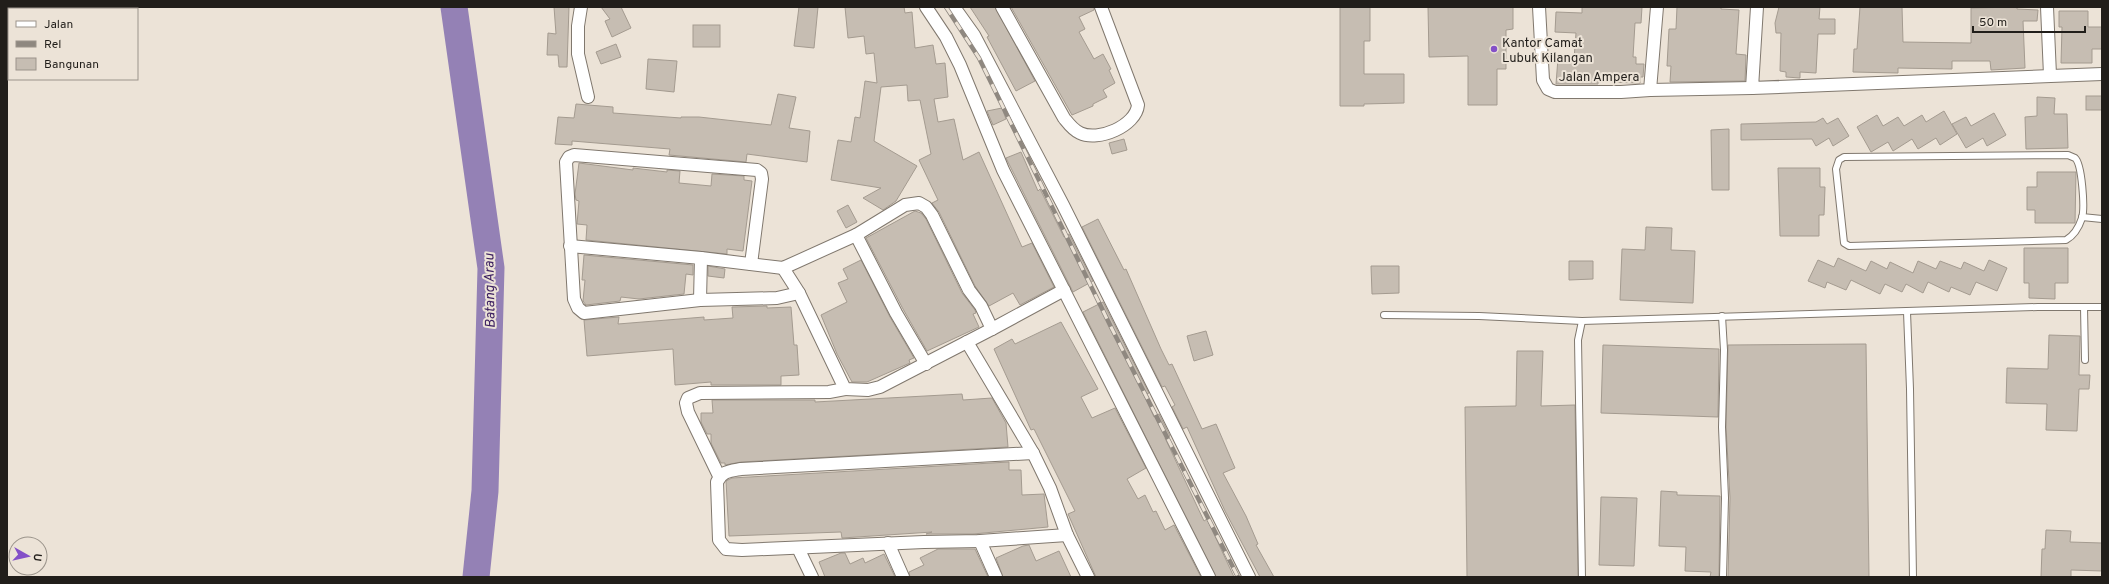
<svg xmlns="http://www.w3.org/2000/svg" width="2109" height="584" font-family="Overpass,sans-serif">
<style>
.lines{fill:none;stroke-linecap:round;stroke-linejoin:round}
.river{stroke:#9481b5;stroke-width:27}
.building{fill:#c6bdb2;stroke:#a49b90}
.service-casing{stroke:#80786e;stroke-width:8}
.minor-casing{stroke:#80786e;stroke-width:14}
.service{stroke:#fff;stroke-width:6}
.minor{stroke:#fff;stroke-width:12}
.rail-casing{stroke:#8f8880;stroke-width:4.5}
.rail{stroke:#ece3d7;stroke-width:3;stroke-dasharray:9;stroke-linecap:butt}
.poi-dot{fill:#8450c8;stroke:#ece3d7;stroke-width:1.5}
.labels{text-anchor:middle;stroke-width:4;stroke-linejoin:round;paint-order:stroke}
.poi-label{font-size:13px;fill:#211e1a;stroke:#ece3d7;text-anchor:start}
.street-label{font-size:13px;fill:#211e1a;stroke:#ece3d7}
.water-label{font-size:14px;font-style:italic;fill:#3d2161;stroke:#ece3d7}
</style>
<rect width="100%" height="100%" fill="#ece3d7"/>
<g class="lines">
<polyline class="river" points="454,7 491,268 485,491 476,577"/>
</g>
<g class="building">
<polygon points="554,7 569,7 567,67 559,67 558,55 547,55 548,33 556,34"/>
<polygon points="601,7 621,7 631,28 612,37 605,21 610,19"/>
<polygon points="799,7 818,7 814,48 794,46"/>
<polygon points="845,7 904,7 905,13 912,12 915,48 933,45 936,64 945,63 948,97 934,99 938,122 954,119 963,160 979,152 1022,247 1032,243 1054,287 1020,305 1013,293 989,306 975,286 939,212 932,203 938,200 919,160 931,154 920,100 908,101 907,85 881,87 874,141 917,166 896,201 883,210 863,198 881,188 831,180 838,140 851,142 855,117 860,118 865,81 877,83 874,53 866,54 864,36 848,38"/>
<polygon points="970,7 995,7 1035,81 1016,91 987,37 989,36"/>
<polygon points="1011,7 1094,7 1094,10 1079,17 1085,29 1079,32 1094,59 1103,54 1111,69 1109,70 1115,83 1103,90 1107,97 1093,104 1093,106 1072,115"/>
<polygon points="1340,7 1370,7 1370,41 1364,41 1364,74 1404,74 1404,103 1364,104 1364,106 1340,106"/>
<polygon points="1428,7 1513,7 1513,29 1506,30 1506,69 1497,69 1497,105 1468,105 1468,56 1429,57"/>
<polygon points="1582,7 1642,7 1641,23 1635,23 1633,57 1636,57 1636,64 1644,64 1643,77 1640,77 1640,83 1598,82 1598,84 1556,84 1558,58 1574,59 1576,33 1555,32 1556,12 1582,13"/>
<polygon points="1677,7 1721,7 1721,9 1739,10 1736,54 1746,55 1745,81 1670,82 1671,66 1667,66 1669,29 1676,29"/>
<polygon points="1779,7 1820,7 1819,19 1835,19 1835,34 1818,34 1816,73 1800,72 1800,78 1786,77 1786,72 1780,71 1781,33 1776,33 1775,23"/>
<polygon points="1860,7 1902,7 1903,42 1971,43 1971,8 2017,7 2017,9 2038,10 2037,21 2023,21 2025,68 1991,70 1990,61 1952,61 1952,69 1898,68 1898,73 1853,72 1854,49 1857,49"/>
<polygon points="2059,11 2088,11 2088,27 2102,27 2102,49 2092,49 2092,63 2061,63 2062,27 2059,27"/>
<rect x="693" y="25" width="27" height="22"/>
<polygon points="616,44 621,57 601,64 596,52"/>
<polygon points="648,59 677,61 674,92 646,89"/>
<polygon points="778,94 796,97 789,128 810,131 807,162 747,154 746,162 669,155 670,149 572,141 572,145 555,144 558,117 574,118 576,104 613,107 613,113 681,118 681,117 699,117 771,125"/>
<rect x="2086" y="96" width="16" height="14"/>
<polygon points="2037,97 2055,98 2054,114 2067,114 2068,148 2026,149 2025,117 2037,116"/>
<polygon points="1002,108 1006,119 993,125 987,111"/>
<polygon points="1944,111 1957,134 1940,145 1936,138 1918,149 1912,139 1893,151 1888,142 1871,152 1857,127 1877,115 1883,126 1898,117 1904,126 1922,115 1926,122"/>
<polygon points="1994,113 2006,135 1987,146 1983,138 1966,148 1952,124 1966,117 1971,126"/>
<polygon points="1823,118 1827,124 1838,118 1849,136 1833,146 1829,138 1816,146 1812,139 1741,140 1741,124 1816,122"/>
<polygon points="1729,129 1729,190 1712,190 1711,130"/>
<polygon points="1124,139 1127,150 1112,154 1109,143"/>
<polygon points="1021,152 1038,191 1040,189 1064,237 1069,234 1093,281 1073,292 1006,158"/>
<polygon points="579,163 633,170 633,168 667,172 667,170 680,171 679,183 711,186 712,174 744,176 744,180 752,181 743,251 727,249 727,254 586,240 587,225 577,224 579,201 576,200 575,194"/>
<polygon points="1778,168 1820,168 1820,187 1825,187 1824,215 1819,215 1819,236 1780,236"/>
<polygon points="2037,172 2076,172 2075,223 2035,223 2035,210 2027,210 2027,187 2037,187"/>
<polygon points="848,205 857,222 846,228 837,211"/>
<polygon points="915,211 921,213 926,219 962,293 975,310 976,313 973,314 979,327 927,351 903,309 866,238"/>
<polygon points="1098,219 1124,270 1126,269 1161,349 1169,365 1172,364 1202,429 1216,424 1235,468 1223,473 1246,516 1258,544 1256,545 1274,577 1260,577 1225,511 1187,427 1183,429 1172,407 1175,405 1165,386 1162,387 1082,227"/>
<polygon points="1646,227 1672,228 1671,250 1695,251 1693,303 1620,300 1622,249 1645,250"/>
<polygon points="2024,248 2068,248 2068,283 2055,283 2055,299 2029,298 2029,283 2024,283"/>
<polygon points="584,255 693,265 693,275 686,274 684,294 639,299 621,297 620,301 586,305 583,301 585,280 582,280"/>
<polygon points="1838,258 1866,271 1871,261 1887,269 1890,262 1913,273 1918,261 1936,269 1940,261 1961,269 1964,262 1984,271 1989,260 2007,268 1997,291 1976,282 1970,295 1951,287 1949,292 1928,282 1923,293 1906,284 1902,292 1885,284 1880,294 1851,280 1846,290 1827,282 1825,288 1808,281 1818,260 1834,267"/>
<polygon points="861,260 890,317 914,358 909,360 910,363 867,382 852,382 837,354 821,315 847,302 838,283 848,279 843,269"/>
<polygon points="1569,261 1593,261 1593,279 1569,280"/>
<polygon points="708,266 725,269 724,278 708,276"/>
<polygon points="1371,266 1399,266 1399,293 1372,294"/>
<polygon points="1103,302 1149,393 1144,395 1154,417 1159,414 1170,436 1165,438 1204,521 1207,519 1234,577 1216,577 1083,312"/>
<polygon points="767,306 767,308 791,307 794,345 797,345 799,375 781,376 781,385 711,385 711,382 675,385 673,349 587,356 584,320 619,317 618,324 704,317 704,320 733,318 732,307"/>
<polygon points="1061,322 1098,389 1081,397 1092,418 1115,408 1146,468 1127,479 1138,499 1145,495 1153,512 1156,511 1165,530 1174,525 1201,577 1096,577 1068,514 1075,511 1034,429 1031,430 994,349 1012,339 1015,344"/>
<polygon points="1206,331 1213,355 1194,361 1187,336"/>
<polygon points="2049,335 2080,336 2079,375 2090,375 2089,389 2079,389 2077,431 2046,430 2047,404 2006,403 2007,368 2048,369"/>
<polygon points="1866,344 1869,577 1728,577 1730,498 1726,427 1728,345"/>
<polygon points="1603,345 1719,349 1718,417 1601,413"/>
<polygon points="1517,351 1543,351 1541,406 1575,405 1578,577 1467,577 1465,407 1516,406"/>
<polygon points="962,394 963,400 992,398 1006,423 1008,447 741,462 725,465 725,463 721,463 711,443 711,434 707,434 701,422 701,413 713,413 712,400 815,400 815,402"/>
<polygon points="1009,462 1009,470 1021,470 1022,495 1044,494 1048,527 973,534 926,534 932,532 842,538 841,532 729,536 726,481 732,478"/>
<polygon points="1661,491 1677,492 1677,495 1720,496 1719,577 1710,577 1711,572 1685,571 1686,547 1659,546"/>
<polygon points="1601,497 1637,498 1634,566 1599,565"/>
<polygon points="2046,530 2071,531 2070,542 2102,543 2102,571 2071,570 2071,577 2041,577 2042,549 2045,549"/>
<polygon points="1029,545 1036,561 1059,551 1071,577 1003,577 996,558 1023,546"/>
<polygon points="938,549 975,549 988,577 910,577 909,572 924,565 920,558"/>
<polygon points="841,553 845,553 850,564 863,558 865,563 884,554 895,577 825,577 819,562"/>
</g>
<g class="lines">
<g class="service-casing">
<g id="service">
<path d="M2068,155L2075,158C2082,164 2085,208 2082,218C2079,227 2075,235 2066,240L1849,246L1844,243L1836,169L1839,160L1844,157Z"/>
<polyline points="2082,217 2102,219"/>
<polyline points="1907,312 1910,389 1913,577"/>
<polyline points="1384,315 1479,316 1582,321 2038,307 2084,307"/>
<polyline points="1722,316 1724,350 1722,427 1725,498 1723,577"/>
<polyline points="2085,360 2084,307 2102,307"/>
<polyline points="1582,577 1578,340 1582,321"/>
</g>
</g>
<g class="minor-casing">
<g id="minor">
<polyline points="581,7 578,26 578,54 588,97"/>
<polyline points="926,7 946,37 960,65 1003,170 1209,577"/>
<polyline points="954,7 974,35 1063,205 1249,577"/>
<path d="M1002,7L1064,118C1068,123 1073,130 1080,133C1098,142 1136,126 1138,105L1101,7"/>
<polyline points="1539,7 1543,80 1548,89 1555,92 1621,92 1650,90 1657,7"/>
<polyline points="1757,7 1752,88 2102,74"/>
<polyline points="2047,7 2050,75"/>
<polyline points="1650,90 1752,88"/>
<polyline points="856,235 896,313 926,364"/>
<polyline points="570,246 701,258 783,268 856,235 905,205 919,203 926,207 932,215 969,290 981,306 992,329 1064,290"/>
<polyline points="751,264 762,179 761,173 757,170 574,155 569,157 566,162 574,299 578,308 584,313 700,300 777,298 799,293 783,268"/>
<polyline points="799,293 845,389 868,390 880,387 992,329"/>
<polyline points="700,300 701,258"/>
<polyline points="967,342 1033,453 1050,488 1067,535 1088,577"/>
<path d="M1033,453L741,469C730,471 722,471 717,482L719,540L726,549L742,550L924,542L980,541L1067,535"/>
<polyline points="719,476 688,412 686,403 688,398 700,393 829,392 845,389"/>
<polyline points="980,541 996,577"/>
<polyline points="888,543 903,577"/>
<polyline points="798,548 812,577"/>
</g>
</g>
<use href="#service" class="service"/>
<use href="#minor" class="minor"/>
<g class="rail-casing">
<polyline id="rail" points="946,7 979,58 1111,327 1238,577"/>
</g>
<use href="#rail" class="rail"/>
</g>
<circle class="poi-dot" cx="1494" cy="49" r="4"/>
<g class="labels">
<g class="poi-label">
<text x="1502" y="47">Kantor Camat<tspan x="1502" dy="15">Lubuk Kilangan</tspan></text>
</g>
<g class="street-label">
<text x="1599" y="81">Jalan Ampera</text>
</g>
<g class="water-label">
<text transform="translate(489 291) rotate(-91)" y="5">Batang Arau</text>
</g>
</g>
<rect width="2109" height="584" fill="none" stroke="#211e1a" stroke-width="16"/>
<rect x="8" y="8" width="130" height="72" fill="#ece3d7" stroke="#9b948b"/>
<rect x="16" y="21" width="20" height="6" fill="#ffffff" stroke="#9b948b"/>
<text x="44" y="28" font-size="12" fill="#211e1a">Jalan</text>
<rect x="16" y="41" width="20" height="6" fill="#8f8880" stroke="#9b948b"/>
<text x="44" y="48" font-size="12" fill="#211e1a">Rel</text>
<rect x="16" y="58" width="20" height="12" fill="#c6bdb2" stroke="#9b948b"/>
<text x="44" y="68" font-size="12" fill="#211e1a">Bangunan</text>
<g transform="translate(28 556) rotate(98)"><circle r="19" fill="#ece3d7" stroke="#9b948b"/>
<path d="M0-3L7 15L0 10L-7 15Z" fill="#8450c8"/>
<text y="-6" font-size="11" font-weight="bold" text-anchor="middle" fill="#211e1a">U</text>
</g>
<path d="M1973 26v6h112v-6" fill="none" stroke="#211e1a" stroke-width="2"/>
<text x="1979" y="26" font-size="12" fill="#211e1a" stroke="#ece3d7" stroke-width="3" paint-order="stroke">50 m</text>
</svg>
